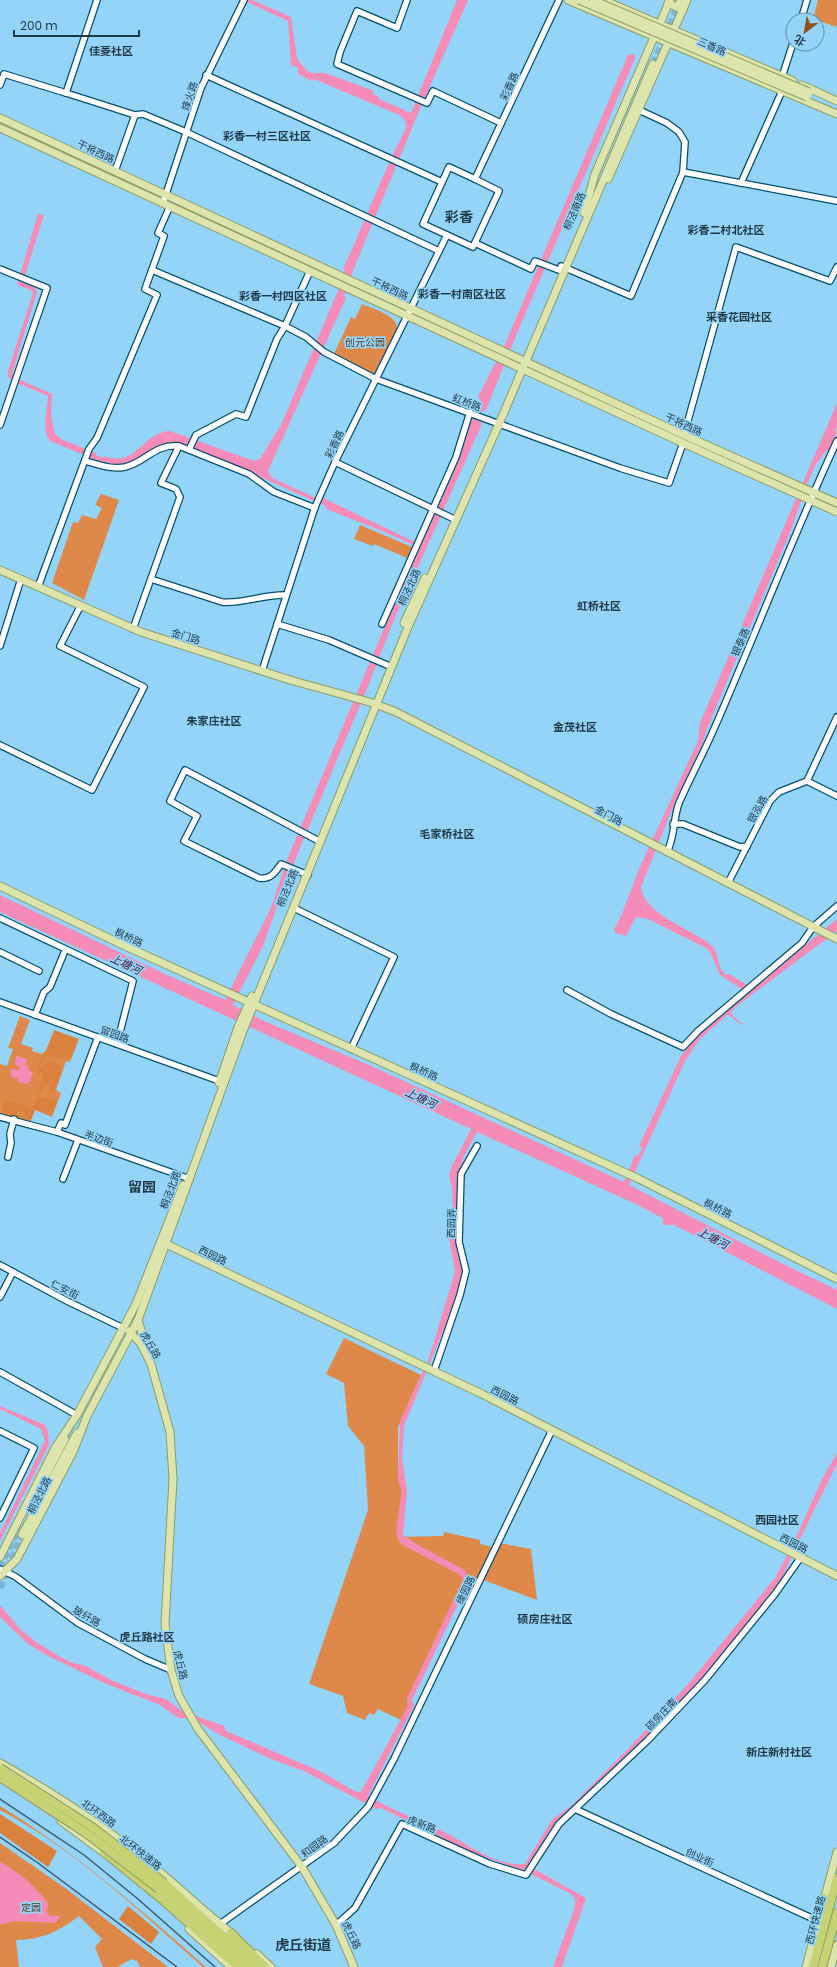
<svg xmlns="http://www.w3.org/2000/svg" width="837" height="1967" font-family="Poppins,'Noto Sans SC',sans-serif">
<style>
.green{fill:#de884a}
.forest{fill:#da813e}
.water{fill:#f58bb7}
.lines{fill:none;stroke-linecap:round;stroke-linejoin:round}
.stream{stroke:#f58bb7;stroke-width:1.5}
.major-tunnel{stroke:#7cb5d5;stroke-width:7;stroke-dasharray:7 3.5;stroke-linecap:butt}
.minor-casing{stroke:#054f6e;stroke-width:8}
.major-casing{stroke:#8c9c65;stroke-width:9}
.highway-casing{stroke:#8c9c65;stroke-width:10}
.minor{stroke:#fff;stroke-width:5.5}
.major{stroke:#dde4ac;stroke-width:7}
.highway{stroke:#c7d275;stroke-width:8}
.rail{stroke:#37596c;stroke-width:1.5}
.major-bridge-casing{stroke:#8c9c65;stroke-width:9;stroke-linecap:butt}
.highway-bridge-casing{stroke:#8c9c65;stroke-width:10;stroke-linecap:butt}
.major-bridge{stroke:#dde4ac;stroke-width:7}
.highway-bridge{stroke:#c7d275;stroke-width:8}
.labels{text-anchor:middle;stroke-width:3.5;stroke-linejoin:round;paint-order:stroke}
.street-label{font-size:10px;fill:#1e3847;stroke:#94d4f9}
.park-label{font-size:10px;fill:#5f3a1f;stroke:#94d4f9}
.neighbourhood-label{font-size:11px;font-weight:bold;fill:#1e3847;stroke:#94d4f9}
.water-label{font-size:11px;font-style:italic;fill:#4e0e2e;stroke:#94d4f9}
.district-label{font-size:14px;font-weight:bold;fill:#1e3847;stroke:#94d4f9}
</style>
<rect width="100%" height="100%" fill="#94d4f9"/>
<g class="green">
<polygon points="818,0 837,0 837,27 813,19"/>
<path d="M362,304C373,309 398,315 397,329L374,376L333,356L351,317L355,319Z"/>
<polygon points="101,494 119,500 84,600 52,583 73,522 78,523 82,515 96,519 102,508 95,505"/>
<polygon points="360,525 412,547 407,558 374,544 373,546 354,539"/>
<polygon points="20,1016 30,1020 21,1044 33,1048 32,1051 42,1054 46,1050 54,1030 79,1039 70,1062 66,1061 56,1090 61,1093 52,1117 35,1110 30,1123 0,1113 0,1064 7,1066 13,1049 8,1048"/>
<polygon points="344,1338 421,1375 398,1427 398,1480 402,1490 397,1537 443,1536 444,1532 480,1540 480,1544 492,1547 494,1542 531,1549 537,1600 478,1578 471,1580 469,1584 462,1583 407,1699 408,1706 401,1720 378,1709 374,1715 369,1713 365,1720 347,1713 343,1696 309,1684 368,1510 364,1446 348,1426 344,1383 326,1374"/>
<path d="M0,1806C75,1852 140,1909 206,1967H203C139,1911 76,1850 0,1810Z"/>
<path d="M0,1843L65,1888L168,1967H140L137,1961L132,1959L117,1967H103L95,1947L102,1939L79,1916C60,1931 41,1940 16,1940L19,1967H0Z"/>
</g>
<g class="forest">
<polygon points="55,1031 78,1039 70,1058 65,1059 67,1059 74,1040 67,1058 58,1053 52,1053 48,1049"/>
<path d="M47,1050L51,1054H58L64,1058C52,1057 45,1051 40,1066L43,1067L45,1065L52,1061L62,1066L58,1071L52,1066L46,1069L51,1078L50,1085H46L43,1087L42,1092L37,1093L43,1078L42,1073L37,1072C40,1064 41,1055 47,1050Z"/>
<polygon points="51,1067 59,1072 63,1067 53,1092 50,1089 52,1081 47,1070"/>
<polygon points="38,1097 57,1100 52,1115 32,1108"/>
<path d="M5,1101C11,1103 16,1102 22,1104C27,1105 30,1108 35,1110L31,1120L23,1118L25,1115L24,1112H20L19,1110L16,1114L26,1121L1,1114L4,1107L3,1106Z"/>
<polygon points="0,1814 57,1851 48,1867 0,1833"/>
<polygon points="128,1906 159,1932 151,1944 119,1919"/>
</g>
<g class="water">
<path d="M243,0H252L291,17L297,58L306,70L312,73H325L374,91L373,94L379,97V99L411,113L457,0H468L419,111L352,273L344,296L346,298L268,471L272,478L316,498L317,495L419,544L473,417L478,410L476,408L480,398L478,397L506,342L628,55L634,54L635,58L515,338L486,410L481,412L478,418L482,424L391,627L369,684L286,881L263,946L233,1005L264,1021L369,1065L624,1182L635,1155L638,1156L642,1148L639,1146L681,1056L698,1034L743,990L720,975L710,952L706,948L648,919L636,917L626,936L615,933L614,929L622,914L639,869L698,741L700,723L837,403V426L835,431L837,432L829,450H827L816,464L809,479L791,530L706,731L703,742L672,809L641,887C644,915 692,929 711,945C720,953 715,965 726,975L729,974L752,988L837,919V931L734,1008L731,1014L742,1024L741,1025L729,1015H727L700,1039L685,1061L629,1185L775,1260L837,1290V1309L674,1225H666L662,1223L664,1219L640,1206L477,1132L464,1156L458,1174L462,1270L461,1281L455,1302L404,1426L402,1458L407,1491L403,1535L418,1545L465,1570L469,1581L412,1700L414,1706L368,1796C390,1809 414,1818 438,1829C464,1841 495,1867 525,1864L552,1820L572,1805L628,1749L689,1683L775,1578L794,1542L822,1479L837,1453V1464L796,1547L779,1585L703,1679L657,1728L557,1823L529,1866L586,1898L562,1967H553L575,1907V1899L571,1894L525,1871L473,1853L381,1808L376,1809L304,1771L273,1760L220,1735L200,1723L185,1718H178L160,1705L104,1683L44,1654L27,1643L0,1617V1605L20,1629L36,1642L59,1656L70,1662L86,1666L111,1680L146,1694L166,1699L182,1711L224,1726L226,1731L322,1772L354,1791L361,1792L408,1706L407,1699L463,1580L460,1575L401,1544L397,1537L396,1530L402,1490L398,1480L400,1421L428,1361L455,1272L448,1231L453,1212L452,1188L449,1175L452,1166L471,1129L0,912V895L167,975L225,1000L270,910L289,855L418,547L380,530L326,509L327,507L314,501L204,452L177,443L164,444L127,464L109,465L89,458V457L50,441C41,429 48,409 48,396L13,381L8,377V371L33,293L31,290L17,285L38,214L44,215L23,282L34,286L37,292L12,374L16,378L52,394L51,416L55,434L63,440L96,453V455L103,458L104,456C138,468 140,433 170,431L254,461L260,459L282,423L337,293L345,270L343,269C365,222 382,174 406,128C406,121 404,118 399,115L314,79L312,81L298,74V68L291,65L288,21Z"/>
<polygon points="16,1056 27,1059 25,1065 29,1066 28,1070 34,1073 32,1074 30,1082 27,1083 34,1093 27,1084 18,1082 18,1077 15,1079 11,1076 10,1071 13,1069 19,1070 19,1067 15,1064"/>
<polygon points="0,1406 45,1425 48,1432 49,1445 0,1541 0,1533 45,1441 41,1429 0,1409"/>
<path d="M0,1862C18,1871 38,1888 49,1905L46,1910L50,1916H61L55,1923L14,1921L0,1925Z"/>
</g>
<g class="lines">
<polyline class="stream" points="656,1 656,0"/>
<g class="major-tunnel">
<polyline points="653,64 679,4"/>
<polyline points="0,1568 15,1534"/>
<polyline points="0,1588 22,1535"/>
</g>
<g class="minor-casing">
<g id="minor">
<polyline points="407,0 397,28 357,11 340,52 337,64 427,103 433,91 501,123"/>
<polyline points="801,20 807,0"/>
<polyline points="206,75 442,182"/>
<polyline points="782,77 793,43"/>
<polyline points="0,85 4,74 66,93 97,0"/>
<polyline points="66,93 135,115 115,171"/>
<polyline points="135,115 143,114 186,132 439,251"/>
<polyline points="683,172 837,201"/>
<polyline points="741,183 782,91"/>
<polyline points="163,203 201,88 244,0"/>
<polyline points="447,235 473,247 499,191 475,179"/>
<polyline points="475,243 531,269 535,261 564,272"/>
<polyline points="561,266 631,296 683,172 685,142 679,132 667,123 639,110"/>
<polyline points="0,269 47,288 0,425"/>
<polyline points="152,270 285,326 277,339 246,417 236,414 196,435 189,450"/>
<polyline points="310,271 285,326 306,337 324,352 376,379 620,468 669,483 683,443"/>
<polyline points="684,435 736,247 830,281 837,267"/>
<path d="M85,461C97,464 111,470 125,467C146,462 154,444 179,446L249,474L274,492L315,508"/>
<polyline points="335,462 452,518"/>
<path d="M151,579L222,602C244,604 264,594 286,595"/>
<polyline points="38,587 89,449 97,438 157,295 145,289 164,236 158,233 170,206"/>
<polyline points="277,624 329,640 387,665"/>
<polyline points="382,624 456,457 470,412"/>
<polyline points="133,629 180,497 176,489 161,483 179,446"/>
<polyline points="0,646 21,579"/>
<polyline points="262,671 315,507 335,462 447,235 423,224 449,167 475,179 559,0"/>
<polyline points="0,745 92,790 144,687 60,646 80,607"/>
<polyline points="807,781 837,796"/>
<polyline points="673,824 683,824 740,847 747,846"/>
<path d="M667,852C675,837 673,819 679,803C690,778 703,754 714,729C756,633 793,536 837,441"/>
<path d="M308,875L281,864C275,873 270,880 259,878L184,841L197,816L170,801L185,770L317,840"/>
<polyline points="728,883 770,801 779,792 807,781 837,717"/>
<polyline points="294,908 394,957 351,1049"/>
<polyline points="0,918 133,981 117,1044"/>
<polyline points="0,952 39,971"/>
<polyline points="567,990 611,1014 683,1047 698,1031 802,943 813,927 837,906"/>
<polyline points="0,1002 222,1082"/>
<polyline points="35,1015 44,992 50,987 64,953"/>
<polyline points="0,1117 57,1132 190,1179"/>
<polyline points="57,1132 61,1123 65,1125 98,1037"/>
<polyline points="8,1157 11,1143 10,1134 14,1119"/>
<polyline points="63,1179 78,1140"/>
<polyline points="0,1265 67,1301 123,1328"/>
<polyline points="0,1297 13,1272"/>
<polyline points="434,1371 460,1295 466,1271 459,1242 461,1174 477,1146"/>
<polyline points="0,1372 77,1415"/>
<polyline points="0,1431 34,1448 0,1518"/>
<polyline points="0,1569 16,1577 78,1623 145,1659 171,1670"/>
<polyline points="575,1809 818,1921"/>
<polyline points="220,1924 334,1843 368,1807 394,1759 552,1430"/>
<polyline points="336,1925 355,1908 402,1824 490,1864 526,1875 559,1824 648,1740 705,1680 775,1594 801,1557"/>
</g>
</g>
<g class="major-casing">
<g id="major">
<polyline points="568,0 837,114"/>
<polyline points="603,0 793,81"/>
<polyline points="668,3 683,10"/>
<polyline points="679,4 681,0"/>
<polyline points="802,85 837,101"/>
<polyline points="0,118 686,436 837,503"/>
<polyline points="0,128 683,443 837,512"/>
<polyline points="608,179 687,0"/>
<polyline points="584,213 595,174 670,0"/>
<polyline points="0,570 141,632 290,680 373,703 396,712 837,939"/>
<polyline points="404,623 425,578"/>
<polyline points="0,886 123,945 637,1178 837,1279"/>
<polyline points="219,1083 238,1027 252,996"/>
<polyline points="162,1242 482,1394 837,1576"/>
<polyline points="138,1320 147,1350"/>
<polyline points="129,1331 141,1344 151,1364 170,1432 173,1479 165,1624 171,1670 179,1696 198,1729 302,1867 336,1925 354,1967"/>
<polyline points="42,1483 65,1439"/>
<polyline points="22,1535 77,1433"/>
<polyline points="0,1557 55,1448 77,1415 136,1304 183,1185"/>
<polyline points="0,1576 17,1559 73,1452 87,1416 138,1320 243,1031 408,627 499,424 653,64"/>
<path d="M0,1763C53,1793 102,1824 149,1863C178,1886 205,1913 235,1936"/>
<polyline points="61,1821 107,1855"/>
<polyline points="189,1929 231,1967"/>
<polyline points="257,1954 271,1967"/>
<polyline points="806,1967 837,1852"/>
<polyline points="831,1967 837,1945"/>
</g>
</g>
<g class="highway-casing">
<g id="highway">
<polyline points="104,1852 164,1901 238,1967"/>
<polyline points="164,1883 257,1967"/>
<polyline points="159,1889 246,1967"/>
<polyline points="823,1915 824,1898"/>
<polyline points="231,1933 265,1967"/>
<polyline points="813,1967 837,1878"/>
<polyline points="822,1967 837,1913"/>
</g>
</g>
<use href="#minor" class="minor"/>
<use href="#major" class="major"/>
<use href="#highway" class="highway"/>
<g class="rail">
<polyline points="0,1799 84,1855 138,1899 215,1967"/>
<polyline points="0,1837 38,1863 177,1967"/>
</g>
<g class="major-bridge-casing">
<g id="major-bridge">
<polyline points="579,0 807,97"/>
<polyline points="593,0 809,92"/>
</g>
</g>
<g class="highway-bridge-casing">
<g id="highway-bridge">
<polyline points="0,1768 92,1827 164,1883"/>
<polyline points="0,1777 86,1833 159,1889"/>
</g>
</g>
<use href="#major-bridge" class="major-bridge"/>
<use href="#highway-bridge" class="highway-bridge"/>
</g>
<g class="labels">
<g class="street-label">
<text transform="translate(712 46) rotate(23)" y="4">三香路</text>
<text transform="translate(509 86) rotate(-65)" y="4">彩香路</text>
<text transform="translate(189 96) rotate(-71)" y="4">烽火路</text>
<text transform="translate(96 151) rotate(25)" y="4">干将西路</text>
<text transform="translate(574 211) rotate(-67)" y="4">桐泾南路</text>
<text transform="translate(390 288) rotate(25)" y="4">干将西路</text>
<text transform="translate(467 402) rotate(21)" y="4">虹桥路</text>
<text transform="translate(684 424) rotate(25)" y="4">干将西路</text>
<text transform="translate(334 444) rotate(-64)" y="4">彩香路</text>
<text transform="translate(409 587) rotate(-65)" y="4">桐泾北路</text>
<text transform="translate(186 636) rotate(17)" y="4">金门路</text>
<text transform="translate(740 642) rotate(-67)" y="4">银泰路</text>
<text transform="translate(757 809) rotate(-60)" y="4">银泓路</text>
<text transform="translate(609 815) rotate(28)" y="4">金门路</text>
<text transform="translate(287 888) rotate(-68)" y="4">桐泾北路</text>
<text transform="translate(129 937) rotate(25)" y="4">枫桥路</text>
<text transform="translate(115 1034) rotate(20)" y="4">留园路</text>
<text transform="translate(424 1071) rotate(24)" y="4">枫桥路</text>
<text transform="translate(99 1138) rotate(20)" y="4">半边街</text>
<text transform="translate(170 1190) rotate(-69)" y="4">桐泾北路</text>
<text transform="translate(718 1208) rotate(27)" y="4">枫桥路</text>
<text transform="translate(451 1223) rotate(-88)" y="4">西园弄</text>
<text transform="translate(213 1255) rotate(26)" y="4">西园路</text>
<text transform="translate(65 1289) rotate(27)" y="4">仁安街</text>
<text transform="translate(151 1345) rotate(60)" y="4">虎丘路</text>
<text transform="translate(505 1395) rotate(27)" y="4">西园路</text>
<text transform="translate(39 1495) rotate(-63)" y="4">桐泾北路</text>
<text transform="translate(794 1543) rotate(27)" y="4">西园路</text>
<text transform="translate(465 1590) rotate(-64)" y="4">缘园路</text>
<text transform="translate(87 1616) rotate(30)" y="4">玻纤路</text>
<text transform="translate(181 1665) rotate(77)" y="4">虎丘路</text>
<text transform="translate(661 1714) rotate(-47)" y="4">硕房庄南</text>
<text transform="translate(99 1813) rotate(36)" y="4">北环西路</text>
<text transform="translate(422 1824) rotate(21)" y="4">虎新路</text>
<text transform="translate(314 1846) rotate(-37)" y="4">和园路</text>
<text transform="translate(141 1852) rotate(38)" y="4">北环快速路</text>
<text transform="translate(700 1857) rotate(25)" y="4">创业街</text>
<text transform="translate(815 1920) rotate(-75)" y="4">西环快速路</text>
<text transform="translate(352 1935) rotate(64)" y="4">虎丘路</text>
</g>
<g class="park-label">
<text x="365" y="346">创元公园</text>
<text x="31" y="1911">定园</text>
</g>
<g class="neighbourhood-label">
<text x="111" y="55">佳菱社区</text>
<text x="267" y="140">彩香一村三区社区</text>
<text x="726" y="234">彩香二村北社区</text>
<text x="462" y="298">彩香一村南区社区</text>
<text x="283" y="300">彩香一村四区社区</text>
<text x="739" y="321">采香花园社区</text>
<text x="599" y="610">虹桥社区</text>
<text x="214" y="725">朱家庄社区</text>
<text x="575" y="731">金茂社区</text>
<text x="447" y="838">毛家桥社区</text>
<text x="777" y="1524">西园社区</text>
<text x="545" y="1623">硕房庄社区</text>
<text x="147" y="1641">虎丘路社区</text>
<text x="779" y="1756">新庄新村社区</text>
</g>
<g class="water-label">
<text transform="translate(126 964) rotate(25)" y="4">上塘河</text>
<text transform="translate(421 1098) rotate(25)" y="4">上塘河</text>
<text transform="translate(713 1238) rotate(27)" y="4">上塘河</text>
</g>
<g class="district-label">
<text x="459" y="222">彩香</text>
<text x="142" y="1192">留园</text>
<text x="303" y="1950">虎丘街道</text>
</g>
</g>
<g transform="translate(805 32) rotate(211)"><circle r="19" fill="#94d4f9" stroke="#6596b2"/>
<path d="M0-3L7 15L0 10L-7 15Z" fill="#8f4e1a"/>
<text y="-6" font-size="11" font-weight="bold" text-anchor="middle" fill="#1e3847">北</text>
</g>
<path d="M14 30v6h125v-6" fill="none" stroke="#1e3847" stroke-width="2"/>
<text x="20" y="30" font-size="12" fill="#1e3847" stroke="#94d4f9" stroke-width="3" paint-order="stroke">200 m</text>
</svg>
